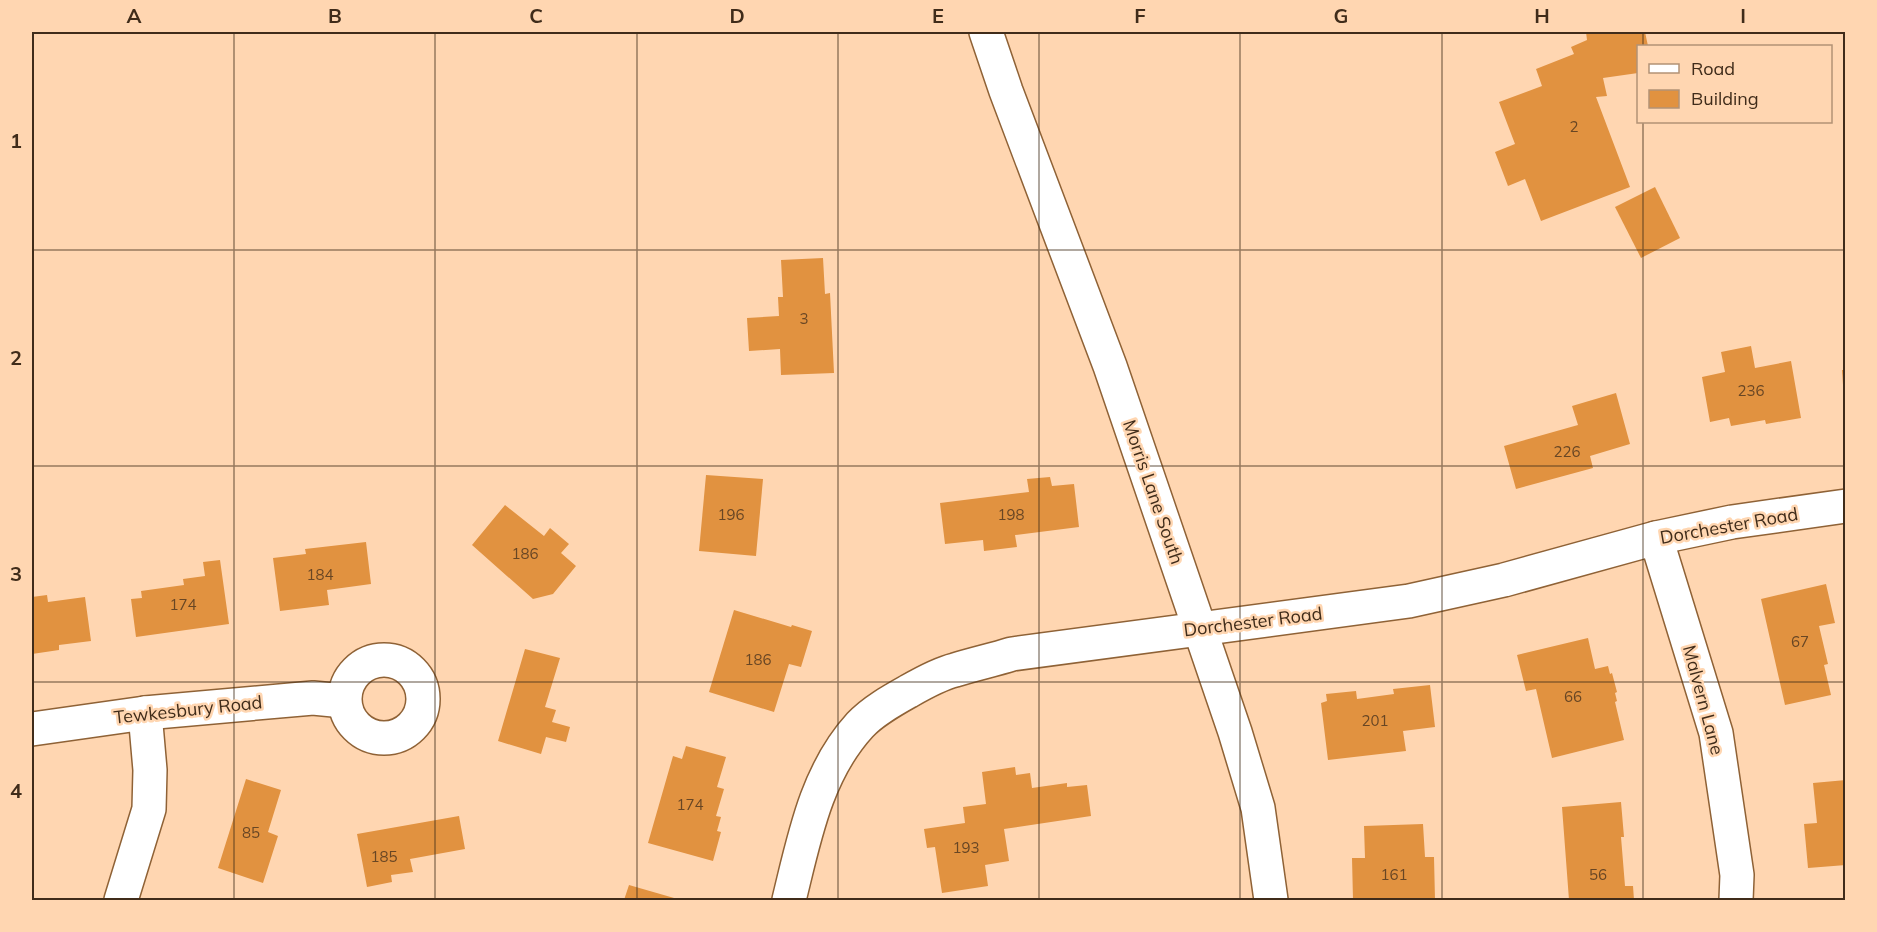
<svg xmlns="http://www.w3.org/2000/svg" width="1877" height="932" font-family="Mulish,sans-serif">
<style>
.building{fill:#e19240}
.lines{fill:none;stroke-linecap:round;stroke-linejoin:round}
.minor-casing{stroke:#8f6236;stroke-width:36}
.minor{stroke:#fff;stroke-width:33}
.grid{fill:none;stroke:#402c1a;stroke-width:1.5;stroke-opacity:0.55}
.labels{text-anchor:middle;stroke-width:5;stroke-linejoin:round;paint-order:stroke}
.number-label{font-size:15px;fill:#684624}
.street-label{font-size:18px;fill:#402c1a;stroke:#ffd6b1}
.neatline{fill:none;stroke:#402c1a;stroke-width:2}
.grid-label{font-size:20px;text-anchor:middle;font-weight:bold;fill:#402c1a}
</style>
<rect width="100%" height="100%" fill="#ffd6b1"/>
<g class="building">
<polygon points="1586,32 1645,32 1648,46 1638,46 1638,73 1603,78 1607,96 1596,97 1630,187 1541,221 1525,179 1508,186 1495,152 1515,144 1499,102 1542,86 1536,69 1574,54 1571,47 1587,40"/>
<polygon points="1655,187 1680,238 1641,258 1615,207"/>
<polygon points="823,258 825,294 830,293 834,373 781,375 780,349 749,351 747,318 779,316 778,297 783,297 781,260"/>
<polygon points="1751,346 1755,368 1791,361 1801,418 1766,424 1765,420 1731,426 1729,418 1710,422 1702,377 1725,372 1721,352"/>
<polygon points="1842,370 1846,370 1846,399 1844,399"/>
<polygon points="1616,393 1630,444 1590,456 1593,468 1516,489 1504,446 1578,425 1572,406"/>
<polygon points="706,475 763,479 756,556 699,551"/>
<polygon points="1050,477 1052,486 1074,484 1079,527 1015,535 1017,547 984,551 983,540 945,544 940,503 1029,492 1027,479"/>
<polygon points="505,505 544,536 550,528 569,544 561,553 576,566 553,594 533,599 472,545"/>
<polygon points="366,542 371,584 327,590 329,605 280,611 273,558 306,554 305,549"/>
<polygon points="220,560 229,624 136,637 131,599 142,598 141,591 184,585 183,579 205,576 203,562"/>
<polygon points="1826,584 1835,623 1819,626 1828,664 1824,665 1831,695 1785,705 1761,599"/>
<polygon points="47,595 48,602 85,597 91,641 59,645 59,650 32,654 32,597"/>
<polygon points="734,610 791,627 792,625 812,631 801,667 789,664 774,712 709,692"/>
<polygon points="1588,638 1595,669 1608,666 1610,674 1612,673 1617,692 1615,693 1617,701 1615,702 1624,740 1552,758 1536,689 1526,691 1517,655"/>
<polygon points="525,649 560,658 545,707 556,710 552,722 570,727 566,742 546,737 541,754 498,741"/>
<polygon points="1430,685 1435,727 1403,731 1406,751 1328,760 1321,703 1327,701 1326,694 1356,691 1357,699 1394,694 1393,689"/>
<polygon points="686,746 726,757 717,787 724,789 716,816 721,817 717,831 721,832 713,861 648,843 673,756 682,759"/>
<polygon points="1015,767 1016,775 1030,773 1032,788 1067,783 1067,787 1087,785 1091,816 1004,829 1009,861 985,865 988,886 942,893 935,847 927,848 924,829 965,823 963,807 986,804 982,772"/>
<polygon points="246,779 281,790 268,832 278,836 263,883 218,868"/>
<polygon points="1846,780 1846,865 1808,868 1804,824 1817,823 1813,783"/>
<polygon points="1621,802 1624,837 1621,837 1625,886 1633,886 1634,900 1569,900 1562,807"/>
<polygon points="459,816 465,849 410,859 413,872 391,875 392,882 367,887 357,834"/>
<polygon points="1423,824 1425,857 1434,857 1435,900 1353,900 1352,858 1365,858 1364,826"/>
<polygon points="629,885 681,900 624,900"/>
</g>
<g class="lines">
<g class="minor-casing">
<g id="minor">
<polyline points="986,32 1006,91 1110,366 1235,732 1258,808 1271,900"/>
<polyline points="1656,538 1716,733 1737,875 1736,900"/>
<circle cx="384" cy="699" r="39"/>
<polyline points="32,729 145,713 313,698 344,701"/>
<polyline points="121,900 149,809 150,770 145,713"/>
<path d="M789,900C804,839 816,773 860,725C873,711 893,700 909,691C923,683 939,674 955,670C974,664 993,660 1012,654L1409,601L1504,580L1656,538L1732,522L1846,506"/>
</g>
</g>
<use href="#minor" class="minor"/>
</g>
<path class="grid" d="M234,32V900M435,32V900M637,32V900M838,32V900M1039,32V900M1240,32V900M1442,32V900M1643,32V46M1643,122V900M32,250H1846M32,466H1846M32,682H1846"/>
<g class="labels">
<g class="number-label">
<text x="1574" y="132">2</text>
<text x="804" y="324">3</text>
<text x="1751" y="396">236</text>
<text x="1567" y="457">226</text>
<text x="731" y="520">196</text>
<text x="1011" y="520">198</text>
<text x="525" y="559">186</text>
<text x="320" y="580">184</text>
<text x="183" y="610">174</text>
<text x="1800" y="647">67</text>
<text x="758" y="665">186</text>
<text x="1573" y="702">66</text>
<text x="1375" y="726">201</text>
<text x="690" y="810">174</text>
<text x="251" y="838">85</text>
<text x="966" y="853">193</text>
<text x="384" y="862">185</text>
<text x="1394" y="880">161</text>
<text x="1598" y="880">56</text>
</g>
<g class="street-label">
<text transform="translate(1153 492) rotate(71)" y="6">Morris Lane South</text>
<text transform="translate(1729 526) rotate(-10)" y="6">Dorchester Road</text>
<text transform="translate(1253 622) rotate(-7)" y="6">Dorchester Road</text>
<text transform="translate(1703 700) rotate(75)" y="6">Malvern Lane</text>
<text transform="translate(188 710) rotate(-6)" y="6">Tewkesbury Road</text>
</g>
</g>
<rect width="1877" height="932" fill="none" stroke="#ffd6b1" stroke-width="66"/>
<rect x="1637" y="45" width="195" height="78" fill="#ffd6b1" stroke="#b39275" stroke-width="1.5"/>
<rect x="1649" y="64" width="30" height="9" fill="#ffffff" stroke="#b39275" stroke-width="1.5"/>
<text x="1691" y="75" font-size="18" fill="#402c1a">Road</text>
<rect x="1649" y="90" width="30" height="18" fill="#e19240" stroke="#b39275" stroke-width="1.5"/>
<text x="1691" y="105" font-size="18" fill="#402c1a">Building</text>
<rect x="33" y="33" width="1811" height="866" class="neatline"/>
<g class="grid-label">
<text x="134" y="23">A</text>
<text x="335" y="23">B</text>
<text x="536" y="23">C</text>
<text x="737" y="23">D</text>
<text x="938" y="23">E</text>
<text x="1140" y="23">F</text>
<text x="1341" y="23">G</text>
<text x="1542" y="23">H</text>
<text x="1743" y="23">I</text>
<text x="16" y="148">1</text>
<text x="16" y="365">2</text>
<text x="16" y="581">3</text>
<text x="16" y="798">4</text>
</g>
</svg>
